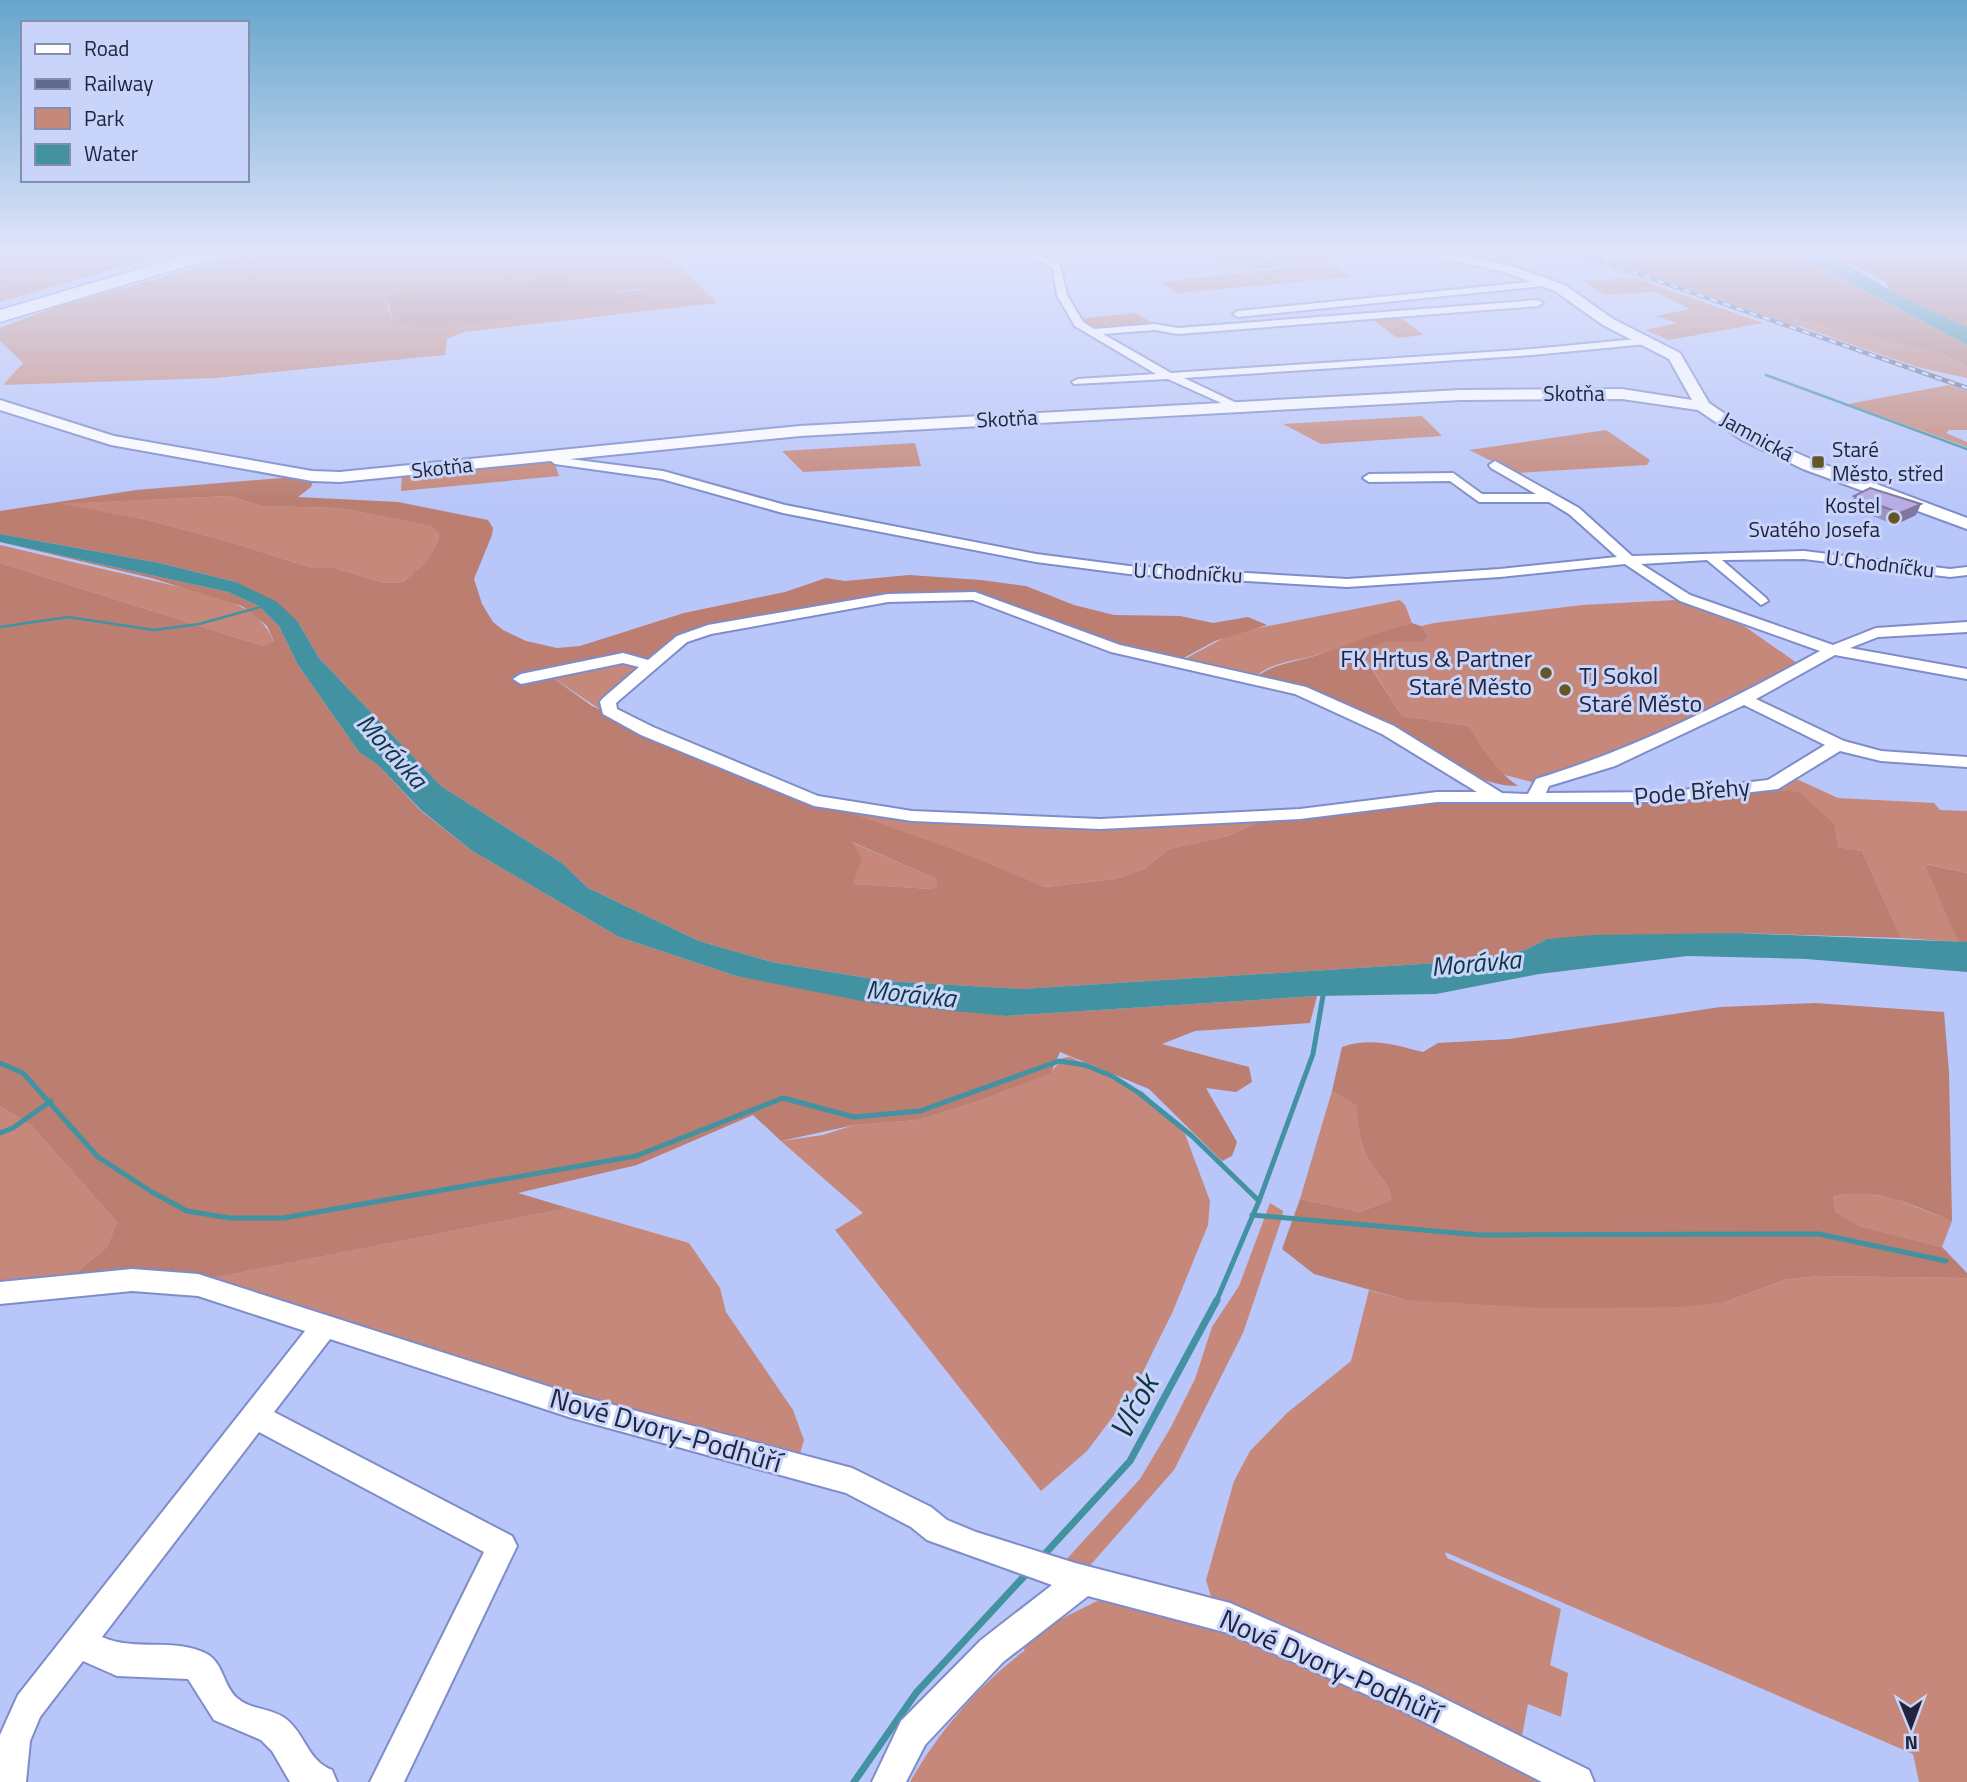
<svg xmlns="http://www.w3.org/2000/svg" width="1967" height="1782" font-family="'Titillium Web',sans-serif">
<style>
.green{fill:#c5887a;fill-rule:evenodd}
.forest{fill:#bb7e70;fill-rule:evenodd}
.water{fill:#4392a2}
.lines{fill:none;stroke-linecap:round;stroke-linejoin:round}
.stream-far2{stroke:#4392a2;stroke-width:2.5}
.stream-far1{stroke:#4392a2;stroke-width:5}
.stream{stroke:#4392a2;stroke-width:7}
.street-casing{stroke:#7e8dc9;stroke-width:4}
.secondary-casing{stroke:#7e8dc9;stroke-width:4}
.highway-casing{stroke:#7e8dc9;stroke-width:3}
.street{fill:#fff;fill-rule:evenodd}
.secondary{fill:#fff;fill-rule:evenodd}
.highway{fill:#fff;fill-rule:evenodd}
.rail-casing{stroke:#61698d;stroke-width:4.5}
.rail{stroke:#c9d4fb;stroke-width:2.5;stroke-dasharray:7;stroke-linecap:butt}
.wall{fill:#9d94c4}
.shaded-wall{fill:#8078a0}
.building{fill:#b7ace4;stroke:#8078a0;stroke-width:2}
.poi-dot{fill:#655623;stroke:#c9d4fb;stroke-width:2.5}
.labels{text-anchor:middle;stroke-width:6;stroke-linejoin:round;paint-order:stroke}
.far-street-label{font-size:21px;fill:#20253d;stroke:#c9d4fb}
.far-poi-label{font-size:21px;fill:#20253d;stroke:#c9d4fb;text-anchor:start}
.poi-label{font-size:24px;fill:#20253d;stroke:#c9d4fb;text-anchor:end}
.street-label{font-size:24px;fill:#20253d;stroke:#c9d4fb}
.water-label{font-size:26px;font-style:italic;fill:#0f353d;stroke:#c9d4fb}
.near-street-label{font-size:28px;fill:#20253d;stroke:#c9d4fb}
.near-water-label{font-size:32px;font-style:italic;fill:#0f353d;stroke:#c9d4fb}
</style>
<rect width="100%" height="100%" fill="#b9c6f9"/>
<g class="green">
<polygon points="0,253 168,253 0,302 0,288 40,275 0,287"/>
<path d="M251,253H475L449,257L488,253H666L717,303L464,332L447,339L445,355L215,378L3,385L23,363L0,341V328L61,305ZM553,278L612,293L636,289L647,292L643,298L570,312L430,328H416L393,321L387,305L457,287Z"/>
<polygon points="1395,253 1250,270 1187,254 1205,253"/>
<polygon points="1455,253 1562,253 1578,258 1488,262"/>
<polygon points="1584,253 1792,253 1800,257 1608,261"/>
<polygon points="1329,263 1352,277 1177,293 1161,282"/>
<polygon points="1635,278 1763,323 1669,340 1645,330 1677,323 1656,316 1690,309 1655,292 1604,295 1585,281"/>
<path d="M1136,313L1150,322L1147,325C1123,327 1099,334 1078,319Z"/>
<polygon points="1398,316 1424,335 1397,338 1372,319"/>
<polygon points="1789,316 1943,354 1967,366 1967,378 1917,367 1799,326"/>
<polygon points="1949,385 1967,391 1967,430 1949,430 1946,433 1967,442 1967,447 1848,404"/>
<polygon points="1422,416 1442,436 1321,444 1283,424"/>
<polygon points="1606,430 1650,460 1647,465 1516,473 1469,450"/>
<polygon points="915,443 921,466 803,472 782,451"/>
<polygon points="545,460 555,464 559,476 401,491 402,473"/>
<polygon points="229,496 262,506 339,508 433,526 439,534 438,542 426,562 403,582 385,583 334,568 312,568 230,542 144,519 57,504"/>
<path d="M0,545L210,594C238,604 262,613 274,642L263,646L0,563Z"/>
<path d="M1400,600L1405,605L1412,623C1379,632 1349,646 1317,655C1296,661 1271,662 1255,677L1181,661L1233,633Z"/>
<polygon points="1676,600 1744,626 1797,663 1651,738 1536,783 1501,774 1479,748 1468,726 1402,716 1361,651 1387,642 1423,642 1428,636 1421,626 1434,623 1582,605"/>
<polygon points="646,661 605,700 601,710 553,678 566,672"/>
<polygon points="1792,777 1838,798 1934,803 1940,810 1967,811 1967,873 1926,864 1958,942 1901,938 1862,851 1838,847 1788,790 1780,791 1774,787"/>
<polygon points="853,814 1061,829 1256,823 1228,836 1169,849 1144,869 1116,879 1045,887"/>
<polygon points="851,842 937,879 937,887 930,889 853,884"/>
<polygon points="1070,1057 1143,1092 1185,1134 1210,1201 1208,1225 1173,1311 1136,1386 1087,1451 1041,1491 835,1230 863,1213 781,1141 823,1135 854,1125 918,1120 976,1102 1050,1073 1063,1058"/>
<path d="M1332,1091L1357,1106C1356,1128 1362,1153 1376,1171C1384,1182 1390,1185 1391,1200L1360,1212L1300,1199Z"/>
<polygon points="0,1106 31,1125 117,1222 107,1247 69,1279 0,1288"/>
<polygon points="1857,1192 1893,1198 1952,1221 1942,1247 1859,1226 1836,1212 1833,1197"/>
<polygon points="1270,1203 1283,1211 1282,1218 1243,1333 1174,1470 1086,1570 1064,1562 1140,1479 1171,1427 1195,1379 1212,1327 1239,1286"/>
<polygon points="568,1208 689,1243 720,1288 726,1312 793,1410 804,1440 798,1460 580,1402 198,1281"/>
<polygon points="1817,1276 1967,1278 1967,1782 1919,1782 1913,1754 1445,1552 1447,1558 1561,1609 1550,1665 1568,1673 1561,1717 1528,1704 1521,1741 1213,1603 1206,1580 1234,1481 1250,1451 1287,1413 1351,1361 1369,1290 1406,1300 1725,1302 1784,1280"/>
<path d="M1103,1598L1227,1626L1563,1782H910C939,1731 978,1686 1024,1651C1028,1631 1085,1608 1103,1598Z"/>
</g>
<g class="forest">
<polygon points="1961,254 1967,257 1967,327 1889,290 1886,282 1839,258"/>
<polygon points="1800,257 1967,345 1967,366 1943,354 1790,317 1800,327 1608,261"/>
<path d="M553,278C573,278 590,288 610,292C624,295 636,286 649,294C630,311 466,324 431,328H416L393,321L387,296L404,292Z"/>
<path d="M293,477L314,478L311,487L298,497L398,502L488,520L493,528L492,535L474,579L482,604L493,622L503,630L526,641L557,648L580,646L684,613L785,592L826,578L845,581L909,575L981,580L1026,586L1074,605L1114,615L1180,616L1213,623L1248,617L1267,625L1215,641L1178,661L1096,645L982,602L937,598L871,604L700,636L657,653L646,661L566,672L553,678L592,706L827,807L854,814L957,851L1045,887L1116,879L1144,869L1169,849L1228,836L1256,823L1432,803L1669,801L1788,790L1800,793L1834,824L1838,847L1862,851L1901,938L1738,933L1547,939L1525,950L1469,961L1021,989L885,981L772,962L699,941L588,888L562,863L441,786L319,658L298,622L236,582L160,563L0,534V511L136,490ZM229,496L262,506L339,508L432,526L439,534L438,542L426,562L403,582L385,583L334,568H312L230,542L144,519L61,504ZM852,842L937,879V887L930,889L853,884L862,858Z"/>
<polygon points="0,542 228,592 259,606 279,626 298,665 359,752 378,765 420,810 471,850 619,937 736,976 1006,1016 1317,996 1310,1023 1195,1031 1162,1044 1249,1067 1252,1082 1236,1092 1206,1088 1237,1142 1232,1156 1222,1161 1149,1089 1060,1052 1051,1073 976,1102 918,1120 854,1125 781,1141 753,1115 637,1165 518,1193 568,1208 198,1281 69,1279 107,1247 117,1222 31,1125 0,1106 0,563 263,646 274,641 267,626 242,606 151,578"/>
<path d="M1412,623L1421,626L1428,636L1423,642H1387L1361,652L1402,716L1468,726C1485,751 1492,767 1518,786C1469,786 1434,748 1392,729C1348,710 1301,694 1256,677C1275,663 1296,662 1318,655C1349,645 1379,631 1412,623Z"/>
<polygon points="1925,864 1967,873 1967,942 1958,942"/>
<path d="M1815,1003L1944,1012L1949,1072L1952,1221C1914,1206 1874,1185 1833,1197L1836,1212L1859,1226L1942,1247L1967,1273V1278L1817,1276L1784,1280L1725,1302L1680,1307L1543,1308L1406,1300L1314,1274L1282,1249L1300,1199L1360,1212L1391,1200C1390,1185 1384,1182 1376,1171C1362,1153 1356,1128 1357,1106L1332,1091L1342,1047C1371,1037 1394,1045 1423,1052L1438,1043L1510,1039L1720,1007Z"/>
</g>
<g class="water">
<polygon points="1794,253 1828,253 1889,290 1967,327 1967,345"/>
<polygon points="0,534 160,563 236,582 277,602 298,622 319,658 441,786 562,863 588,888 699,941 772,962 885,981 1021,989 1469,961 1525,950 1547,939 1593,935 1738,933 1967,942 1967,972 1806,959 1687,956 1539,974 1436,994 1317,996 1006,1016 872,1003 736,976 619,937 471,850 421,810 378,765 359,752 298,665 279,626 259,606 228,592 0,542"/>
</g>
<g class="lines">
<g class="stream-far2">
<polyline points="1766,375 1967,449"/>
<polyline points="0,627 68,617 154,630 199,624 264,606"/>
</g>
<g class="stream-far1">
<polyline points="0,1063 23,1073 98,1157 152,1192 187,1211 230,1218 283,1218 636,1156 783,1098 854,1117 920,1111 1059,1061 1085,1065 1112,1076 1139,1093 1192,1136 1259,1201"/>
<polyline points="0,1133 13,1128 51,1101"/>
<polyline points="1252,1215 1480,1235 1819,1234 1946,1261"/>
<polyline points="1216,1302 1259,1201 1313,1054 1324,990"/>
</g>
<g class="stream">
<polyline points="1042,1557 1130,1461 1217,1300"/>
<polyline points="854,1782 916,1693 1029,1571"/>
</g>
<g class="street-casing">
<g id="street">
<polygon points="1025,253 1037,253 1060,265 1067,295 1083,322 1094,329 1155,324 1178,328 1538,300 1543,303 1538,306 1178,334 1155,330 1103,334 1171,373 1532,349 1647,338 1652,341 1647,344 1532,355 1184,378 1243,406 1243,410 1239,411 1168,379 1074,384 1072,382 1078,379 1156,374 1075,326 1057,295 1053,268"/>
<polygon points="1550,280 1553,285 1238,317 1233,314 1238,311"/>
<path d="M551,453L562,458L663,471L785,505L1036,554L1129,566L1347,579L1500,569L1617,557L1569,514L1549,502H1479L1450,481L1369,482L1363,478L1369,474L1453,473L1482,494H1536L1491,468L1489,465L1495,461L1579,508L1632,556L1804,551L1950,569L1967,567V575L1950,577L1804,559L1722,560L1766,598L1768,601L1761,605L1707,560L1641,564L1690,595L1833,645L1876,628L1967,622V632L1878,637L1850,648L1967,669V679L1835,655L1756,699L1844,741L1881,751L1967,757V767L1881,761L1840,751L1778,789L1666,802H1437L1300,819L1100,829L912,821L814,806L641,735L603,714L600,702L602,699L639,667L623,663L521,684L513,679L521,674L623,653L648,660L677,636L708,625L888,594L975,592L1120,645L1306,687L1394,726L1502,793L1528,794L1536,779C1637,748 1727,702 1820,651L1680,601L1625,564L1500,577L1347,587L1129,574L1036,562L783,513L662,479L555,464L545,457ZM973,600L1111,652L1295,694L1382,734L1477,792H1437L1300,809L1100,819L912,811L818,796L653,727L617,709L616,703L687,642L711,634L888,602ZM1744,705L1825,745L1768,780L1666,792L1546,793L1549,786L1615,766Z"/>
<path d="M132,1269L198,1274L572,1394L852,1468L931,1507L947,1520L976,1532L1075,1563L1230,1603L1421,1687L1589,1770L1594,1782H1542L1399,1709L1228,1633L1088,1596L1003,1662L925,1745L906,1782H872L901,1721L981,1640L1052,1585L927,1540L911,1527L846,1493L572,1418L330,1339L274,1412L512,1536L517,1546L404,1782H370L484,1552L259,1432L102,1637C135,1652 175,1637 207,1654C224,1664 223,1686 237,1698C250,1710 272,1708 286,1719C306,1735 307,1760 332,1770L337,1782H290L272,1751L261,1740L214,1720L188,1679L117,1676L83,1661L40,1717L30,1741L26,1782H0V1735L18,1695L305,1331L198,1296L132,1291L0,1304V1282Z"/>
</g>
</g>
<g class="secondary-casing">
<polygon id="secondary" points="1418,253 1444,253 1508,265 1565,285 1613,319 1680,353 1709,403 1754,434 1815,461 1967,518 1967,529 1803,469 1742,440 1698,410 1622,399 1460,400 800,436 340,482 312,481 111,445 0,410 0,400 114,436 312,471 340,472 800,426 1460,390 1622,389 1692,400 1669,359 1603,325 1555,291 1505,272"/>
</g>
<g class="highway-casing">
<polygon id="highway" points="194,253 220,253 218,257 0,322 0,310"/>
</g>
<use href="#street" class="street"/>
<use href="#secondary" class="secondary"/>
<use href="#highway" class="highway"/>
<g class="rail-casing">
<polyline id="rail" points="1578,253 1967,388"/>
</g>
<use href="#rail" class="rail"/>
</g>
<polygon class="wall" points="1854,496 1916,515 1895,525 1850,507"/>
<polygon class="shaded-wall" points="1921,504 1916,515 1895,525 1900,513"/>
<polygon class="building" points="1870,488 1921,504 1900,513 1854,496"/>
<linearGradient id="sky" x2="0" y2="1"><stop stop-color="#66a6cc"/><stop offset="0.5" stop-color="#e0e5fc"/><stop offset="1" stop-color="#e0e5fc" stop-opacity="0"/></linearGradient>
<rect width="1967" height="503" fill="url(#sky)"/>
<g class="poi-dot">
<rect x="1811" y="455" width="14" height="14" rx="3.5"/>
<circle cx="1894" cy="518" r="7"/>
<circle cx="1546" cy="673" r="7"/>
<circle cx="1565" cy="690" r="7"/>
</g>
<g class="labels">
<g class="far-street-label">
<text x="1574" y="401">Skotňa</text>
<text transform="translate(1007 419) rotate(-3)" y="7">Skotňa</text>
<text transform="translate(1757 437) rotate(29)" y="7">Jamnická</text>
<text transform="translate(442 468) rotate(-6)" y="7">Skotňa</text>
<text transform="translate(1880 564) rotate(7)" y="7">U Chodníčku</text>
<text transform="translate(1188 573) rotate(3)" y="7">U Chodníčku</text>
</g>
<g class="far-poi-label">
<text x="1832" y="457">Staré<tspan x="1832" dy="24">Město, střed</tspan></text>
<text x="1880" y="513" text-anchor="end">Kostel<tspan x="1880" dy="24">Svatého Josefa</tspan></text>
</g>
<g class="poi-label">
<text x="1532" y="667">FK Hrtus &amp; Partner<tspan x="1532" dy="28">Staré Město</tspan></text>
<text x="1579" y="684" text-anchor="start">TJ Sokol<tspan x="1579" dy="28">Staré Město</tspan></text>
</g>
<g class="street-label">
<text transform="translate(1692 792) rotate(-5)" y="8">Pode Břehy</text>
</g>
<g class="water-label">
<text transform="translate(392 751) rotate(48)" y="9">Morávka</text>
<text transform="translate(1476 963) rotate(-5)" y="9">Morávka</text>
<text transform="translate(911 994) rotate(6)" y="9">Morávka</text>
</g>
<g class="near-street-label">
<text transform="translate(666 1430) rotate(16)" y="10">Nové Dvory-Podhůří</text>
<text transform="translate(1331 1666) rotate(24)" y="10">Nové Dvory-Podhůří</text>
</g>
<g class="near-water-label">
<text transform="translate(1134 1407) rotate(-62)" y="11">Vlčok</text>
</g>
</g>
<rect x="21" y="21" width="228" height="161" fill="#c9d4fb" stroke="#858eaf" stroke-width="2"/>
<rect x="35" y="44" width="35" height="10" fill="#ffffff" stroke="#858eaf" stroke-width="2"/>
<text x="84" y="56" font-size="21" fill="#20253d">Road</text>
<rect x="35" y="79" width="35" height="10" fill="#61698d" stroke="#858eaf" stroke-width="2"/>
<text x="84" y="91" font-size="21" fill="#20253d">Railway</text>
<rect x="35" y="108" width="35" height="21" fill="#c5887a" stroke="#858eaf" stroke-width="2"/>
<text x="84" y="126" font-size="21" fill="#20253d">Park</text>
<rect x="35" y="144" width="35" height="21" fill="#4392a2" stroke="#858eaf" stroke-width="2"/>
<text x="84" y="161" font-size="21" fill="#20253d">Water</text>
<g transform="translate(1911 1726) rotate(179)" stroke="#c9d4fb" stroke-width="5" paint-order="stroke">
<path d="M0-5L12 26L0 18L-12 26Z" fill="#20253d"/>
<text y="-10" font-size="19" font-weight="bold" text-anchor="middle" fill="#20253d">N</text>
</g>
</svg>
